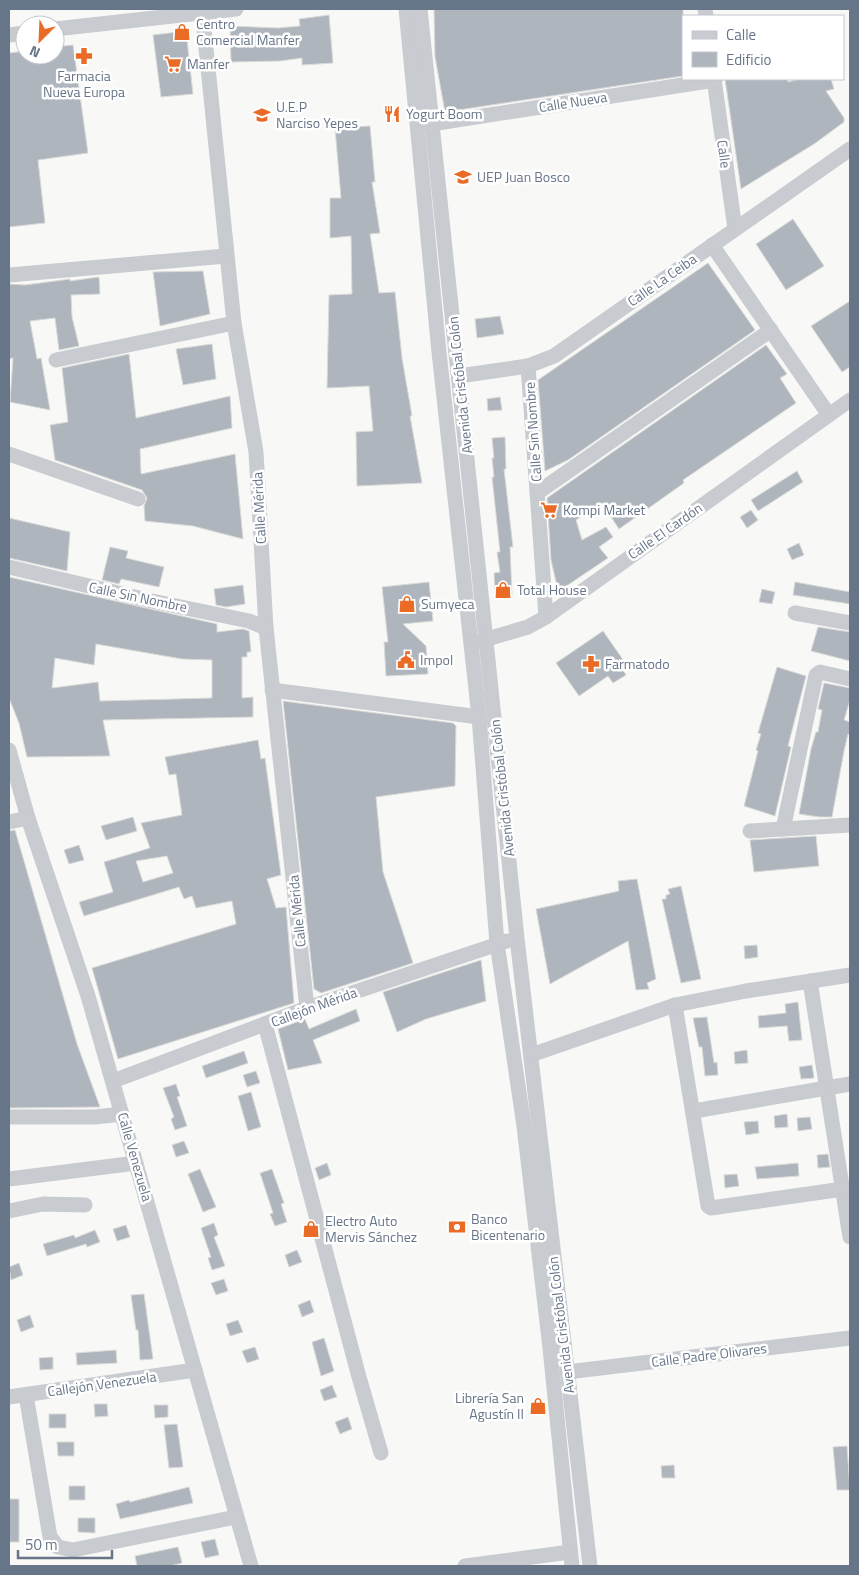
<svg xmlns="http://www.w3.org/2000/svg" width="859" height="1575" font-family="'Titillium Web',sans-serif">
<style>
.building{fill:#afb5bd;stroke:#dadad8;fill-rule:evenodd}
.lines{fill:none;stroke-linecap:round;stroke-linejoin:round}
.minor{stroke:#c8cbcf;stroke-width:15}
.labels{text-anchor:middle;stroke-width:5;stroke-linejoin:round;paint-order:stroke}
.poi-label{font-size:14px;fill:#667588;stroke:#fff;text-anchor:start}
.street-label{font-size:14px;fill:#667588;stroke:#fff}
</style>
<rect width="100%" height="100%" fill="#f8f8f6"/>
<g class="building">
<polygon points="434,9 683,9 683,76 445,112 435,57"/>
<polygon points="329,15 333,63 302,65 302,58 280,61 231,62 230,26 278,28 300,26 299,19"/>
<polygon points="186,31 193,94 161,97 153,35"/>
<polygon points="73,45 88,153 38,160 45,223 9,227 9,53 25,51 25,55 55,55 55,47"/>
<polygon points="725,79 787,79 788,82 800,79 831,79 834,89 826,91 844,118 844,122 814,144 741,189"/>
<polygon points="370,126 375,182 372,182 380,233 370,234 379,293 395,292 402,358 412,416 410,416 422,483 357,486 356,432 373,431 369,386 327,388 329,295 352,294 351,236 330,238 330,198 341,198 335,128"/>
<polygon points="793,219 824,266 786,290 756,244"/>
<polygon points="708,263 755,330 568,460 545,471 538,380"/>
<polygon points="203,271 210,314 160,326 153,272"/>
<polygon points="99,277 100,294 71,295 72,317 79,346 59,350 55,318 30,321 37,359 41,358 50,410 10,402 13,358 9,359 9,284 25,285 70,279 70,281"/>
<polygon points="850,301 850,367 842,372 811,326"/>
<polygon points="500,316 504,334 477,338 475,319"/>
<polygon points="212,344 216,379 183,385 176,349"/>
<polygon points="766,345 787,374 780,378 796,403 683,480 684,483 619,529 602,503 576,520 582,540 606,527 613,537 599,547 608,558 562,589 557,586 551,560 547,498"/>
<polygon points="129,354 136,418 230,396 232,428 140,449 141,474 235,454 243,539 193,526 145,521 144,506 147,498 142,490 55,460 50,425 68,422 62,368"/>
<polygon points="500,397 502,410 488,411 487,399"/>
<polygon points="505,437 506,469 504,469 513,547 510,547 512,596 495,597 494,573 500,572 497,552 500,552 492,477 494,477 492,458 494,458 492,438"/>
<polygon points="797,471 803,482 758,511 751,500"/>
<polygon points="751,510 758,520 747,528 740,517"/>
<polygon points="9,518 70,532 67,571 9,558"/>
<polygon points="799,543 804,555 792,560 787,549"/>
<polygon points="110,547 128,551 126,558 164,567 159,587 121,579 119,584 102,580"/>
<path d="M9,577L217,624V632L243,629L249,631L251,652H247V657H242V698L253,697V717L103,720L110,756L27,757L19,723L9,698ZM96,644L182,659L212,660V698L100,701L98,682L52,688L55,658L94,665Z"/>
<polygon points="429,582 433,621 403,624 426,646 428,674 386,676 384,642 388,642 382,587"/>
<polygon points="795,582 850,592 850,604 793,595"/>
<polygon points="243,585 245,604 226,607 216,605 214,589"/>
<polygon points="762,589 775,592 772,604 759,602"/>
<polygon points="818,627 850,632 850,661 811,651"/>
<polygon points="603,631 626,664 621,667 626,675 613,683 608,676 579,696 556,663"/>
<polygon points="777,667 806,676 788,746 791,747 775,816 744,806 758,751 756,750 761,734 758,733"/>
<polygon points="824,683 850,688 850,700 844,720 850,722 850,735 848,734 844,751 832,817 819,817 799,814 811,749 816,732 818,732 822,710 818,709"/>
<polygon points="283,701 453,723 456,726 455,786 376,797 383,872 413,963 321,993 314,989"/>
<path d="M258,740L261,759L265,758L281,875L267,879L276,908L286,907L294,1003L118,1059L92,968L236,924L232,901L196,908L192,896L184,899L179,887L84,916L79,902L113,892L104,862L150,848L141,823L182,815L176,774L169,775L165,757ZM167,856L173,873L143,882L136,861Z"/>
<polygon points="133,817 137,831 106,840 101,826"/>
<polygon points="15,830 77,1044 100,1107 9,1108 9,831"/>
<polygon points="816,836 819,866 754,872 750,840"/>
<polygon points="79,845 84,860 69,864 64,850"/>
<polygon points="637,879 656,979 647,983 649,989 636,990 628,941 550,984 536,909 619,891 618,881"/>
<polygon points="681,886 701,979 681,983 662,899 666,899 666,895 670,894 668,889"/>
<polygon points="757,945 758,957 745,959 744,946"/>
<polygon points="481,960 486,1001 426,1019 397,1032 383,992"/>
<polygon points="798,1002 802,1040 789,1041 787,1026 759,1028 758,1016 786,1013 785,1004"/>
<polygon points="356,1009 360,1021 313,1040 322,1063 288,1070 278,1029 305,1019 309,1029"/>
<polygon points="707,1017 714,1063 717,1062 718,1075 705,1076 702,1047 699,1047 693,1018"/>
<polygon points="747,1050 748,1063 735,1064 734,1052"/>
<polygon points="244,1051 248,1063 206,1078 202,1066"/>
<polygon points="812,1065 814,1078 801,1079 799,1067"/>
<polygon points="256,1071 260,1083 247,1087 243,1075"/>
<polygon points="176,1084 180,1096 177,1097 187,1126 175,1130 171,1119 174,1117 163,1088"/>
<polygon points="251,1092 261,1127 248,1131 238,1096"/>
<polygon points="787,1114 788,1127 775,1128 774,1116"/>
<polygon points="810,1117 812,1129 798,1131 797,1118"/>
<polygon points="758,1121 759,1133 746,1135 744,1122"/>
<polygon points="184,1141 189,1153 176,1157 172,1145"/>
<polygon points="828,1154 830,1167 818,1168 817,1155"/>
<polygon points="327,1163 331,1175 319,1180 315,1168"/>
<polygon points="798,1163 799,1176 757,1179 755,1167"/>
<polygon points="200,1169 216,1207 203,1212 188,1174"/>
<polygon points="272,1169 284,1203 281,1204 287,1222 275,1226 270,1214 273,1213 260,1173"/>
<polygon points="737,1174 739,1186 725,1188 724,1175"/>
<polygon points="214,1223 218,1235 214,1237 225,1266 212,1270 208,1258 211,1257 201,1228"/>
<polygon points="126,1225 130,1237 117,1241 113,1229"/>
<polygon points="95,1230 100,1242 87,1247 86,1244 47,1256 43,1244 74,1235 75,1238"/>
<polygon points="297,1250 302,1262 289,1267 285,1255"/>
<polygon points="19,1263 23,1275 11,1280 9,1267"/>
<polygon points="224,1279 228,1291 216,1295 211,1283"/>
<polygon points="144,1294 153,1359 140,1360 138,1330 136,1330 131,1295"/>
<polygon points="310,1300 314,1312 302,1317 298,1305"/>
<polygon points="30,1315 34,1327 21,1332 17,1320"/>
<polygon points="238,1320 243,1332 230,1336 226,1324"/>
<polygon points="324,1338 334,1371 321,1376 312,1342"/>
<polygon points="255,1347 259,1359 247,1363 242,1351"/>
<polygon points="116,1350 117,1363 77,1365 76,1353"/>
<polygon points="53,1357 53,1369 40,1370 39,1358"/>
<polygon points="332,1385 337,1397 324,1401 320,1390"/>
<polygon points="94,1404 107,1404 108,1416 95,1417"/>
<polygon points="154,1405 168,1405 168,1417 155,1418"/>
<rect x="49" y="1414" width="17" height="14"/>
<polygon points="348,1417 352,1429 340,1434 335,1422"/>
<polygon points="177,1424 183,1467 169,1468 164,1425"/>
<polygon points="57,1442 74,1442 74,1456 58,1456"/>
<polygon points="847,1446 850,1490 837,1490 833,1447"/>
<polygon points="674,1465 675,1478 662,1478 661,1466"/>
<rect x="69" y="1486" width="16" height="14"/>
<polygon points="189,1487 193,1503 120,1519 116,1504 129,1500 130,1502"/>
<rect x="9" y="1499" width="10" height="43"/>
<polygon points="78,1518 95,1518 95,1533 78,1532"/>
<polygon points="215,1539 219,1555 205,1558 201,1542"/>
<polygon points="178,1547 182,1563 170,1566 137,1566 135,1556"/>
</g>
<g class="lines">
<g class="minor">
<polyline points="202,9 234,323 256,452 266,628 307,1008"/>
<polyline points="406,9 439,352 479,717 497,943 524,1126 550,1348 572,1566"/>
<polyline points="420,9 517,938 590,1566"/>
<polyline points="705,9 706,16"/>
<polyline points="55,29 236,9"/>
<polyline points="9,35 25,33"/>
<polyline points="714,79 735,229"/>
<polyline points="431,124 715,80"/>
<polyline points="712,245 829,415"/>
<polyline points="9,275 226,256"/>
<polyline points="56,360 234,323"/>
<polyline points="528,366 546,617"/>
<polyline points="459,376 528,366 554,356 850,149"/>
<polyline points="9,454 138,499"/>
<polyline points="537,493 771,330"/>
<polyline points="9,567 152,601 249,621 266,628"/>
<polyline points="795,613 850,623"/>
<polyline points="477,642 528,627 546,617 850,400"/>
<polyline points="272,690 479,717"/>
<polyline points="9,750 28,818 88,996 251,1566"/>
<polyline points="9,822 28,818"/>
<polyline points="783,829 816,675 820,672 850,679"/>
<polyline points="750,831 850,825"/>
<polyline points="810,981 850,1237"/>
<polyline points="675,1005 708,1206 711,1208 850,1188"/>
<polyline points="265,1024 359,1377 381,1453"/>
<polyline points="531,1055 675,1005 746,991 850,975"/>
<polyline points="113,1081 307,1008 507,941"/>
<polyline points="694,1111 850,1084"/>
<polyline points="9,1117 95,1117 122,1114"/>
<polyline points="9,1179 136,1163"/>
<polyline points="9,1211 43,1204 85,1205"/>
<polyline points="567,1372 850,1338"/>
<polyline points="26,1395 50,1537 58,1547 73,1550 236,1517"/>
<polyline points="9,1397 195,1370"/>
<polyline points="465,1566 570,1552"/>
</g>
</g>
<defs>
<g id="shop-bare" transform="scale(1.35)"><path d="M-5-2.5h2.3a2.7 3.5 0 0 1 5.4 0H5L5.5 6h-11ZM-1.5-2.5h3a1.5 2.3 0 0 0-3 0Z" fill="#e96b25" stroke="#fff" stroke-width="2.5" paint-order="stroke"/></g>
<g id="pharmacy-bare" transform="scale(1.35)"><path d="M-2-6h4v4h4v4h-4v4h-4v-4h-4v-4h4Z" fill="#e96b25" stroke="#fff" stroke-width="2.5" paint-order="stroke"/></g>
<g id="supermarket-bare" transform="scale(1.35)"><path d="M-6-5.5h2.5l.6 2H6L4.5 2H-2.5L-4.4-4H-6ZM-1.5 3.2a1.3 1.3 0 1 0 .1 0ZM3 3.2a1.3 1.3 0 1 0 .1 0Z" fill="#e96b25" stroke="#fff" stroke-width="2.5" paint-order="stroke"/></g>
<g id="restaurant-bare" transform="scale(1.35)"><path d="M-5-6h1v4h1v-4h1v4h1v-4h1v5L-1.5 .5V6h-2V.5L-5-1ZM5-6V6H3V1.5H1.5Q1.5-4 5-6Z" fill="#e96b25" stroke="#fff" stroke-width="2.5" paint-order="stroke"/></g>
<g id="school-bare" transform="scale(1.35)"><path d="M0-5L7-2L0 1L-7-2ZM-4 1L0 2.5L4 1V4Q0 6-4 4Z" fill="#e96b25" stroke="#fff" stroke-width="2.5" paint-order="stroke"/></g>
<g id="civic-bare" transform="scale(1.35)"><path d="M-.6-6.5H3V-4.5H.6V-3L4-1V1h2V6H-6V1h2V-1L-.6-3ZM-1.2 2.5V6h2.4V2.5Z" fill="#e96b25" stroke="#fff" stroke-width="2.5" paint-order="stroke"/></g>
<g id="bank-bare" transform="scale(1.35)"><path d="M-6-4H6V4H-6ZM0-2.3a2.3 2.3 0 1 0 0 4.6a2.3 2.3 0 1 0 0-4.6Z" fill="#e96b25" stroke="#fff" stroke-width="2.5" paint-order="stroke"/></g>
</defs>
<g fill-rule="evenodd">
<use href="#shop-bare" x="182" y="32"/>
<use href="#pharmacy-bare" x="84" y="56"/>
<use href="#supermarket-bare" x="173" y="64"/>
<use href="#restaurant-bare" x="392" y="114"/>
<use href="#school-bare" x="262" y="115"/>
<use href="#school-bare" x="463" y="177"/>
<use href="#supermarket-bare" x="549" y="510"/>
<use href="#shop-bare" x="503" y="590"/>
<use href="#shop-bare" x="407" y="604"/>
<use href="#civic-bare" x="406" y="660"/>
<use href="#pharmacy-bare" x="591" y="664"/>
<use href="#bank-bare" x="457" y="1227"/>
<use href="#shop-bare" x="311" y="1229"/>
<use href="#shop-bare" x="538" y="1406"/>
</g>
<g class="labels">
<g class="poi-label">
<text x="196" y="29">Centro<tspan x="196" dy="16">Comercial Manfer</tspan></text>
<text x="187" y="69">Manfer</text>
<text x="84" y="81" text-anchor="middle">Farmacia<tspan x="84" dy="16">Nueva Europa</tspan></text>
<text x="276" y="112">U.E.P<tspan x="276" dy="16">Narciso Yepes</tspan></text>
<text x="406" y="119">Yogurt Boom</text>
<text x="477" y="182">UEP Juan Bosco</text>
<text x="563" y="515">Kompi Market</text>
<text x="517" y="595">Total House</text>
<text x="421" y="609">Sumyeca</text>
<text x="420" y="665">Impol</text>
<text x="605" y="669">Farmatodo</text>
<text x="471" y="1224">Banco<tspan x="471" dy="16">Bicentenario</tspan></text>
<text x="325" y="1226">Electro Auto<tspan x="325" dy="16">Mervis Sánchez</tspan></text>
<text x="524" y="1403" text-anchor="end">Librería San<tspan x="524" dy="16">Agustín II</tspan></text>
</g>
<g class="street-label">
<text transform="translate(573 102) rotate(-9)" y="5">Calle Nueva</text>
<text transform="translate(724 154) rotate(82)" y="5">Calle</text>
<text transform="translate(662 280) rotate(-35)" y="5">Calle La Ceiba</text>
<text transform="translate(460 385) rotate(-96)" y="5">Avenida Cristóbal Colón</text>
<text transform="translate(533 432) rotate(-94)" y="5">Calle Sin Nombre</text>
<text transform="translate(259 508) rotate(-93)" y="5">Calle Mérida</text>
<text transform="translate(665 531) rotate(-35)" y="5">Calle El Cardón</text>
<text transform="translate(138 597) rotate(12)" y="5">Calle Sin Nombre</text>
<text transform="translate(502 788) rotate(-96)" y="5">Avenida Cristóbal Colón</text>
<text transform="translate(297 911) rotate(-96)" y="5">Calle Mérida</text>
<text transform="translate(314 1007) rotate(-20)" y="5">Callejón Mérida</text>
<text transform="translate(135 1157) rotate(74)" y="5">Calle Venezuela</text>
<text transform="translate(561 1325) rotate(-97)" y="5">Avenida Cristóbal Colón</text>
<text transform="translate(709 1355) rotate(-7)" y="5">Calle Padre Olivares</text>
<text transform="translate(102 1384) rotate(-8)" y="5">Callejón Venezuela</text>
</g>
</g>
<rect width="859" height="1575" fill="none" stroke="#667588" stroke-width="20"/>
<rect x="682" y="15" width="162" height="65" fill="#ffffff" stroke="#c2c8cf"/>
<rect x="692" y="31" width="25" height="8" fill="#c8cbcf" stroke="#c2c8cf"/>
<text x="726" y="40" font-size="15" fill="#667588">Calle</text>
<rect x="692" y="52" width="25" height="15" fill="#afb5bd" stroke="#c2c8cf"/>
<text x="726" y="65" font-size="15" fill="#667588">Edificio</text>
<g transform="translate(40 40) rotate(204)"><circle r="24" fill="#ffffff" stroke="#c2c8cf"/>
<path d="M0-4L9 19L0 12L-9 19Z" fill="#e96b25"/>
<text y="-8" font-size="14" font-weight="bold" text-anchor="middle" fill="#667588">N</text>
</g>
<path d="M18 1550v8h94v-8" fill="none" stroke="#667588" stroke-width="2.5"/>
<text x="25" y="1550" font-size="15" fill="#667588" stroke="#ffffff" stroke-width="4" paint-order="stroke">50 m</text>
</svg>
